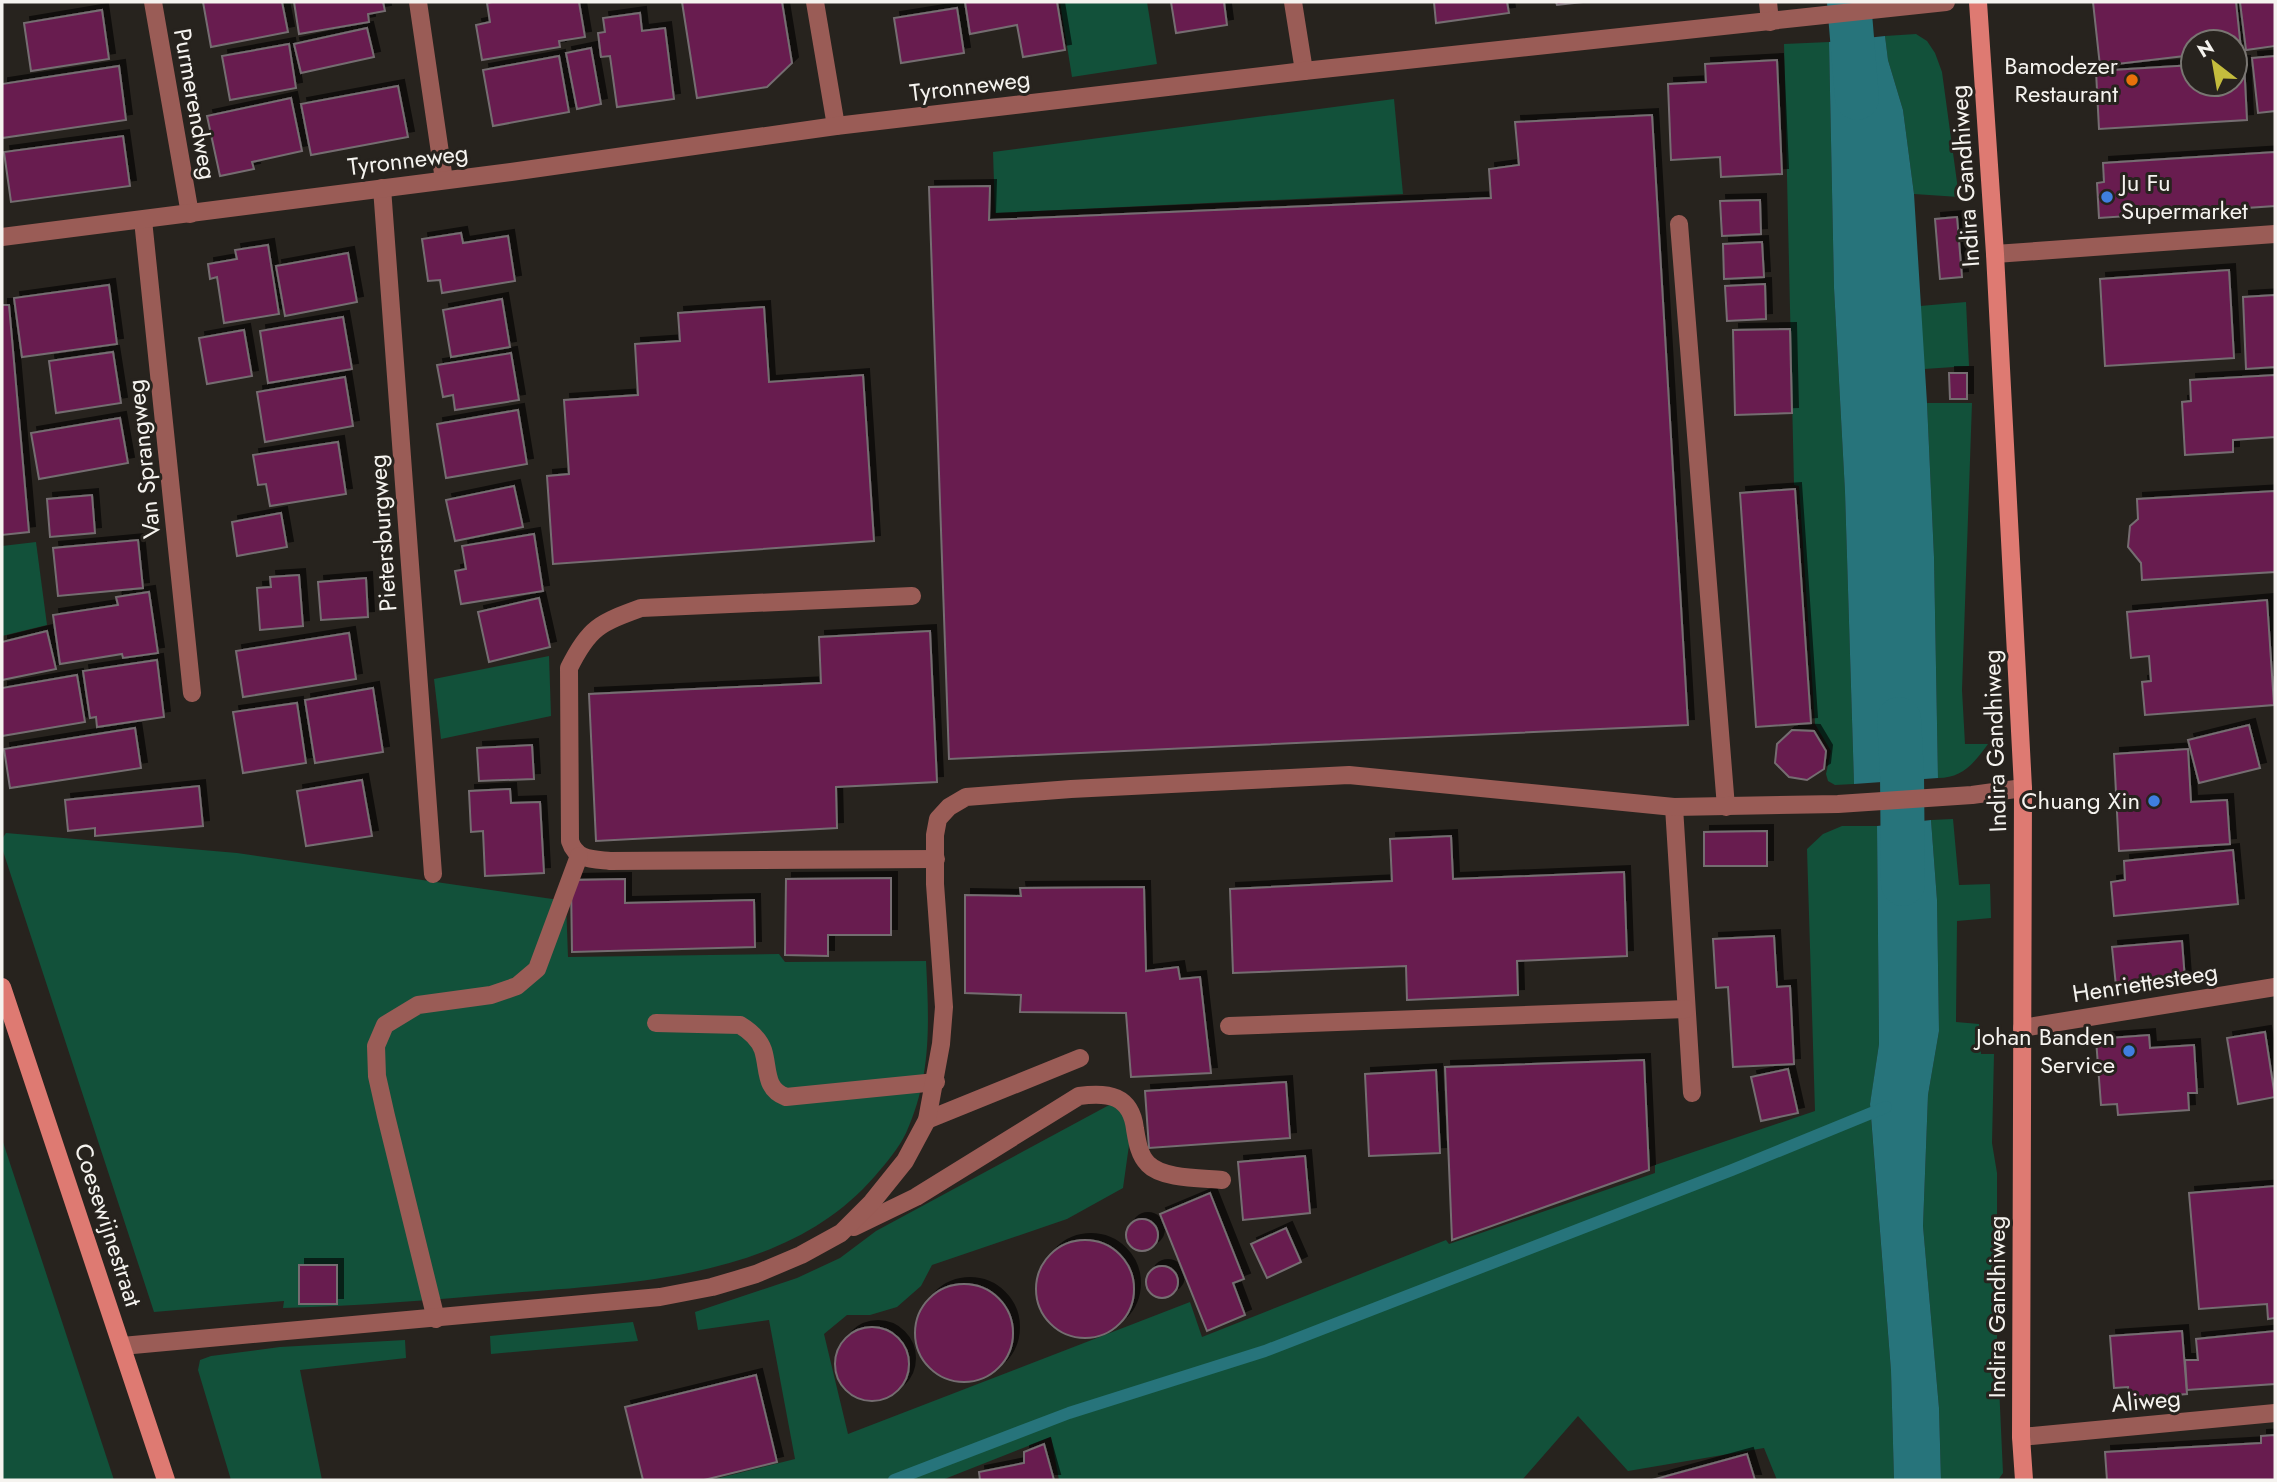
<svg xmlns="http://www.w3.org/2000/svg" width="2277" height="1482" font-family="Jost,sans-serif">
<style>
.green{fill:#12513a}
.water{fill:#27747b}
.lines{fill:none;stroke-linecap:round;stroke-linejoin:round}
.stream{stroke:#27747b;stroke-width:12}
.canal{stroke:#27747b;stroke-width:44}
.building{fill:#681b4f;stroke:#756d71;stroke-width:2;filter:url(#shadow)}
.service{stroke:#9a5c56;stroke-width:18}
.minor{stroke:#9a5c56;stroke-width:18}
.secondary{stroke:#de7a72;stroke-width:18}
.food-dot{fill:#e8710a;stroke:#27231e;stroke-width:2.5}
.shop-dot{fill:#3f7fe0;stroke:#27231e;stroke-width:2.5}
.labels{text-anchor:middle;stroke-width:6;stroke-linejoin:round;paint-order:stroke}
.poi-label{font-size:24px;fill:#f5f3ef;stroke:#27231e;text-anchor:end}
.street-label{font-size:24px;fill:#f5f3ef;stroke:#27231e}
</style>
<defs>
<filter id="shadow"><feDropShadow dx="6" dy="-6" stdDeviation="0" flood-color="#0009"/></filter>
</defs>
<rect width="100%" height="100%" fill="#27231e"/>
<g class="green">
<polygon points="1060,2 1147,2 1157,64 1072,77"/>
<polygon points="1916,34 1927,41 1935,53 1942,72 1959,197 1914,194 1903,110 1888,60 1885,36"/>
<polygon points="1829,42 1834,288 1845,492 1854,784 1835,785 1828,781 1826,774 1831,751 1815,724 1799,486 1794,485 1784,44"/>
<polygon points="1394,99 1403,194 995,213 993,152"/>
<polygon points="1966,302 1969,366 1924,369 1920,306"/>
<path d="M1927,403H1972L1962,690L1965,744H1988C1974,763 1963,778 1938,778L1934,557Z"/>
<polygon points="36,542 47,625 2,636 2,546"/>
<polygon points="549,656 551,716 441,739 434,679"/>
<polygon points="1953,819 1959,885 1990,884 1991,918 1957,921 1956,1022 1979,1024 1981,1054 1994,1054 1992,1143 1997,1173 1997,1342 2003,1473 1998,1480 1941,1480 1939,1408 1923,1226 1928,1095 1939,1031 1937,900 1931,820"/>
<polygon points="1842,826 1877,826 1879,1044 1870,1105 1891,1371 1894,1480 1777,1480 1764,1448 1628,1471 1578,1416 1522,1480 1059,1480 1051,1437 942,1480 711,1480 795,1459 769,1320 698,1330 695,1312 797,1278 840,1258 876,1231 1111,1104 1120,1105 1130,1138 1123,1188 1067,1219 932,1265 921,1286 897,1307 870,1315 847,1315 824,1334 848,1434 1190,1302 1202,1337 1446,1240 1449,1244 1655,1173 1655,1165 1815,1111 1807,849 1823,834"/>
<path d="M6,833L237,853L566,901L568,957L779,954L785,962L926,961C929,1022 932,1076 906,1133C899,1148 886,1163 875,1176C787,1278 636,1283 511,1293C435,1300 360,1306 283,1308L284,1301L154,1312L2,848V839Z"/>
<polygon points="2,1139 114,1480 2,1480"/>
<polygon points="633,1322 638,1341 491,1354 490,1336"/>
<polygon points="405,1340 406,1358 300,1370 322,1480 231,1480 198,1370 200,1360 211,1356 280,1347"/>
</g>
<g class="water">
<polygon points="1885,36 1888,60 1903,110 1914,194 1927,403 1934,557 1938,778 1854,784 1845,492 1834,288 1829,42"/>
<polygon points="1931,820 1937,900 1939,1031 1928,1095 1923,1226 1939,1408 1941,1480 1894,1480 1891,1371 1870,1104 1879,1044 1877,826"/>
</g>
<g class="lines">
<polyline class="stream" points="894,1480 1069,1413 1265,1351 1732,1170 1886,1107"/>
<g class="canal">
<polyline points="1849,2 1857,98"/>
<polyline points="1899,719 1902,774 1903,884"/>
</g>
</g>
<g class="building">
<polygon points="203,2 282,2 288,32 211,47"/>
<polygon points="294,2 383,2 385,11 368,14 369,22 299,34"/>
<polygon points="492,2 579,2 585,37 559,41 560,47 482,60 476,25 490,22 487,3"/>
<polygon points="682,2 782,2 792,63 767,87 697,98"/>
<polygon points="965,2 1057,2 1065,50 1023,57 1017,25 970,34"/>
<polygon points="1171,2 1224,2 1227,25 1176,33"/>
<polygon points="1434,2 1507,2 1509,13 1436,23"/>
<polygon points="1556,2 1583,2 1557,5"/>
<polygon points="2093,2 2236,2 2241,49 2235,50 2235,42 2193,42 2193,55 2100,66"/>
<polygon points="2240,2 2275,2 2275,46 2246,50"/>
<polygon points="957,8 964,53 901,63 894,18"/>
<polygon points="102,10 109,59 31,71 24,23"/>
<polygon points="640,13 642,31 665,28 674,99 617,107 610,56 601,57 598,33 605,32 603,18"/>
<polygon points="367,28 374,57 301,73 294,44"/>
<polygon points="289,44 296,88 230,100 222,56"/>
<polygon points="591,48 601,104 577,109 566,53"/>
<polygon points="559,56 569,112 493,126 483,70"/>
<polygon points="2275,56 2275,111 2258,113 2252,58"/>
<polygon points="1777,60 1782,174 1721,177 1720,157 1671,160 1668,84 1706,82 1705,64"/>
<polygon points="2235,62 2244,62 2247,120 2099,129 2096,71 2193,65 2193,84 2235,84"/>
<polygon points="119,66 126,120 2,138 2,84"/>
<polygon points="398,86 408,137 311,155 301,104"/>
<polygon points="291,98 302,151 252,162 254,169 220,176 207,116"/>
<polygon points="1652,115 1688,725 949,759 929,187 990,186 989,220 1491,198 1489,169 1519,165 1515,122"/>
<polygon points="123,136 130,186 11,202 4,152"/>
<polygon points="2275,152 2275,206 2099,218 2097,183 2104,182 2103,163"/>
<polygon points="1760,200 1761,234 1722,236 1720,201"/>
<polygon points="1957,217 1962,277 1940,279 1935,219"/>
<polygon points="461,233 463,243 508,236 515,281 442,293 440,280 428,281 422,239"/>
<polygon points="1762,242 1764,277 1724,279 1723,244"/>
<polygon points="268,245 279,314 224,323 217,277 210,279 208,264 237,259 235,250"/>
<polygon points="348,253 357,302 285,316 276,266"/>
<polygon points="2229,270 2234,358 2105,366 2100,279"/>
<polygon points="1765,284 1766,319 1727,321 1725,286"/>
<polygon points="109,285 117,344 22,357 14,298"/>
<polygon points="2275,295 2275,367 2246,369 2243,297"/>
<polygon points="502,299 510,347 451,357 443,310"/>
<polygon points="2,305 9,305 29,532 2,535"/>
<polygon points="764,307 769,382 863,375 874,541 553,564 547,476 569,474 564,400 638,395 635,344 680,341 678,313"/>
<polygon points="343,317 352,369 268,383 260,331"/>
<polygon points="1790,329 1792,413 1735,415 1733,330"/>
<polygon points="244,330 252,376 207,384 199,338"/>
<polygon points="113,352 121,403 56,413 49,361"/>
<polygon points="511,353 519,400 455,410 453,395 443,397 437,365"/>
<polygon points="1949,373 1967,373 1967,399 1950,399"/>
<polygon points="2275,375 2275,437 2233,440 2233,452 2185,455 2182,402 2191,401 2190,380"/>
<polygon points="345,377 353,426 265,442 257,392"/>
<polygon points="518,410 527,464 446,478 437,424"/>
<polygon points="120,418 128,463 39,479 31,433"/>
<polygon points="338,442 346,494 270,506 266,484 258,485 253,455"/>
<polygon points="514,486 523,527 455,541 446,500"/>
<polygon points="1795,489 1811,723 1756,727 1740,493"/>
<polygon points="2275,491 2275,572 2142,580 2141,563 2128,547 2130,526 2138,519 2137,499"/>
<polygon points="92,495 95,533 50,537 47,499"/>
<polygon points="281,513 287,547 237,556 232,522"/>
<polygon points="534,534 543,591 461,604 455,571 466,569 462,546"/>
<polygon points="138,540 143,588 58,596 53,548"/>
<polygon points="299,575 303,626 260,630 257,588 271,587 270,577"/>
<polygon points="366,578 368,617 321,620 318,582"/>
<polygon points="149,592 158,653 123,658 122,654 60,664 53,615 118,605 116,597"/>
<polygon points="539,598 550,647 489,662 478,612"/>
<polygon points="2267,600 2274,705 2145,715 2142,682 2151,681 2149,656 2131,658 2127,612"/>
<polygon points="47,631 56,669 2,680 2,642"/>
<polygon points="930,631 937,782 836,787 837,828 596,841 589,694 821,683 819,637"/>
<polygon points="349,633 356,679 243,697 236,651"/>
<polygon points="157,660 164,717 97,727 96,717 90,718 83,671"/>
<polygon points="77,675 85,722 2,736 2,688"/>
<polygon points="373,688 383,752 315,763 305,700"/>
<polygon points="297,703 306,763 243,773 233,712"/>
<polygon points="2249,725 2260,768 2199,783 2188,740"/>
<polygon points="135,728 141,768 10,788 4,749"/>
<polygon points="1792,730 1814,731 1826,751 1824,769 1807,780 1789,777 1775,763 1777,744"/>
<polygon points="532,745 534,779 479,781 477,748"/>
<polygon points="2188,749 2191,802 2227,800 2230,844 2119,851 2114,754"/>
<polygon points="362,780 372,836 306,846 297,791"/>
<polygon points="199,786 203,826 95,836 95,828 68,831 65,800"/>
<polygon points="510,789 511,803 540,802 544,873 485,876 483,831 471,832 469,791"/>
<polygon points="1767,831 1767,866 1704,866 1704,832"/>
<polygon points="1451,836 1453,879 1624,872 1627,956 1517,961 1518,995 1407,1000 1406,966 1233,973 1230,889 1392,881 1390,839"/>
<polygon points="2233,850 2238,904 2114,916 2111,882 2125,880 2124,861"/>
<polygon points="891,878 891,935 828,935 828,956 785,955 786,879"/>
<polygon points="625,879 625,903 754,900 755,947 572,952 571,880"/>
<polygon points="1144,887 1146,971 1178,967 1180,979 1200,977 1211,1073 1131,1077 1126,1013 1020,1012 1021,995 965,993 965,895 1021,896 1020,888"/>
<polygon points="1774,936 1777,987 1790,986 1794,1064 1733,1067 1728,987 1716,988 1713,939"/>
<polygon points="2182,941 2185,980 2116,986 2112,947"/>
<polygon points="2265,1032 2275,1097 2238,1104 2227,1038"/>
<polygon points="2149,1035 2150,1048 2194,1045 2197,1093 2188,1093 2189,1110 2118,1115 2117,1104 2101,1105 2096,1039"/>
<polygon points="1644,1060 1649,1170 1452,1240 1445,1067"/>
<polygon points="1788,1069 1798,1113 1761,1121 1751,1077"/>
<polygon points="1436,1070 1440,1153 1369,1156 1365,1074"/>
<polygon points="1286,1082 1290,1138 1149,1148 1145,1091"/>
<polygon points="1305,1156 1310,1213 1243,1220 1238,1162"/>
<polygon points="2275,1186 2275,1318 2268,1319 2267,1304 2199,1309 2189,1193"/>
<polygon points="1210,1193 1244,1279 1233,1283 1245,1315 1207,1331 1160,1214"/>
<circle cx="1142" cy="1235" r="16"/>
<polygon points="1286,1228 1301,1262 1267,1278 1251,1244"/>
<circle cx="1085" cy="1289" r="49"/>
<rect x="299" y="1265" width="38" height="39"/>
<circle cx="1162" cy="1282" r="16"/>
<circle cx="964" cy="1333" r="49"/>
<circle cx="872" cy="1364" r="37"/>
<polygon points="2182,1331 2187,1394 2129,1399 2128,1387 2114,1388 2110,1336"/>
<polygon points="2275,1331 2275,1384 2187,1390 2185,1360 2198,1360 2196,1339"/>
<polygon points="756,1375 777,1462 704,1480 643,1480 625,1407"/>
<polygon points="2275,1435 2275,1480 2107,1480 2105,1452 2261,1443 2261,1436"/>
<polygon points="1044,1444 1054,1480 980,1480 979,1472 1024,1463 1024,1452"/>
<polygon points="1747,1454 1755,1480 1652,1480"/>
</g>
<g class="lines">
<g class="service">
<polyline points="1768,2 1770,22"/>
<polyline points="1679,224 1726,807"/>
<path d="M912,596L641,608C600,623 589,627 569,668L570,841C576,860 592,859 610,861L936,859"/>
<polyline points="1674,807 1692,1093"/>
<path d="M656,1023L740,1025C750,1031 759,1039 763,1050C769,1069 764,1089 786,1097L936,1082"/>
<polyline points="1229,1026 1686,1009"/>
<polyline points="927,1120 1080,1058"/>
<path d="M854,1227L916,1197L1079,1096C1108,1092 1131,1095 1135,1129C1137,1141 1139,1155 1148,1164C1162,1179 1202,1178 1222,1180"/>
<polyline points="436,1319 386,1116 377,1076 376,1046 385,1025 418,1005 491,995 517,986 537,969 579,856"/>
<polyline points="122,1346 660,1297 712,1287 756,1274 801,1255 841,1233 872,1202 905,1161 927,1120 941,1044 944,1007 935,884 935,835 938,819 949,807 966,797 1071,789 1349,775 1674,807 1838,804 1972,795 2023,788"/>
</g>
<g class="minor">
<polyline points="153,2 190,214"/>
<polyline points="418,2 444,180"/>
<polyline points="815,2 836,126"/>
<polyline points="1293,2 1304,71"/>
<polyline points="382,188 433,874"/>
<polyline points="143,220 192,693"/>
<polyline points="2,237 511,172 836,126 1304,71 1946,2"/>
<polyline points="1995,254 2275,234"/>
<polyline points="2022,1028 2275,987"/>
<polyline points="2021,1437 2275,1413"/>
</g>
<g class="secondary">
<polyline points="1978,2 1995,254 2023,788 2021,1437 2024,1480"/>
<polyline points="2,987 166,1480"/>
</g>
</g>
<circle class="food-dot" cx="2132" cy="80" r="7"/>
<g class="shop-dot">
<circle cx="2107" cy="197" r="7"/>
<circle cx="2154" cy="801" r="7"/>
<circle cx="2129" cy="1051" r="7"/>
</g>
<g class="labels">
<g class="poi-label">
<text x="2118" y="74">Bamodezer<tspan x="2118" dy="28">Restaurant</tspan></text>
<text x="2121" y="191" text-anchor="start">Ju Fu<tspan x="2121" dy="28">Supermarket</tspan></text>
<text x="2140" y="809">Chuang Xin</text>
<text x="2115" y="1045">Johan Banden<tspan x="2115" dy="28">Service</tspan></text>
</g>
<g class="street-label">
<text transform="translate(970 86) rotate(-7)" y="8">Tyronneweg</text>
<text transform="translate(195 104) rotate(80)" y="8">Purmerendweg</text>
<text transform="translate(408 160) rotate(-7)" y="8">Tyronneweg</text>
<text transform="translate(1965 176) rotate(-94)" y="8">Indira Gandhiweg</text>
<text transform="translate(144 459) rotate(-96)" y="8">Van Sprangweg</text>
<text transform="translate(383 533) rotate(-94)" y="8">Pietersburgweg</text>
<text transform="translate(1995 741) rotate(-92)" y="8">Indira Gandhiweg</text>
<text transform="translate(2145 983) rotate(-9)" y="8">Henriettesteeg</text>
<text transform="translate(108 1225) rotate(72)" y="8">Coesewijnestraat</text>
<text transform="translate(1997 1307) rotate(-90)" y="8">Indira Gandhiweg</text>
<text transform="translate(2146 1401) rotate(-5)" y="8">Aliweg</text>
</g>
</g>
<rect width="2277" height="1482" fill="none" stroke="#f5f3ef" stroke-width="7"/>
<g transform="translate(2214 63) rotate(329)"><circle r="33" fill="#27231e" stroke="#797672" stroke-width="2"/>
<path d="M0-5L12 26L0 18L-12 26Z" fill="#c4bc3d"/>
<text y="-10" font-size="19" font-weight="bold" text-anchor="middle" fill="#f5f3ef">N</text>
</g>
</svg>
